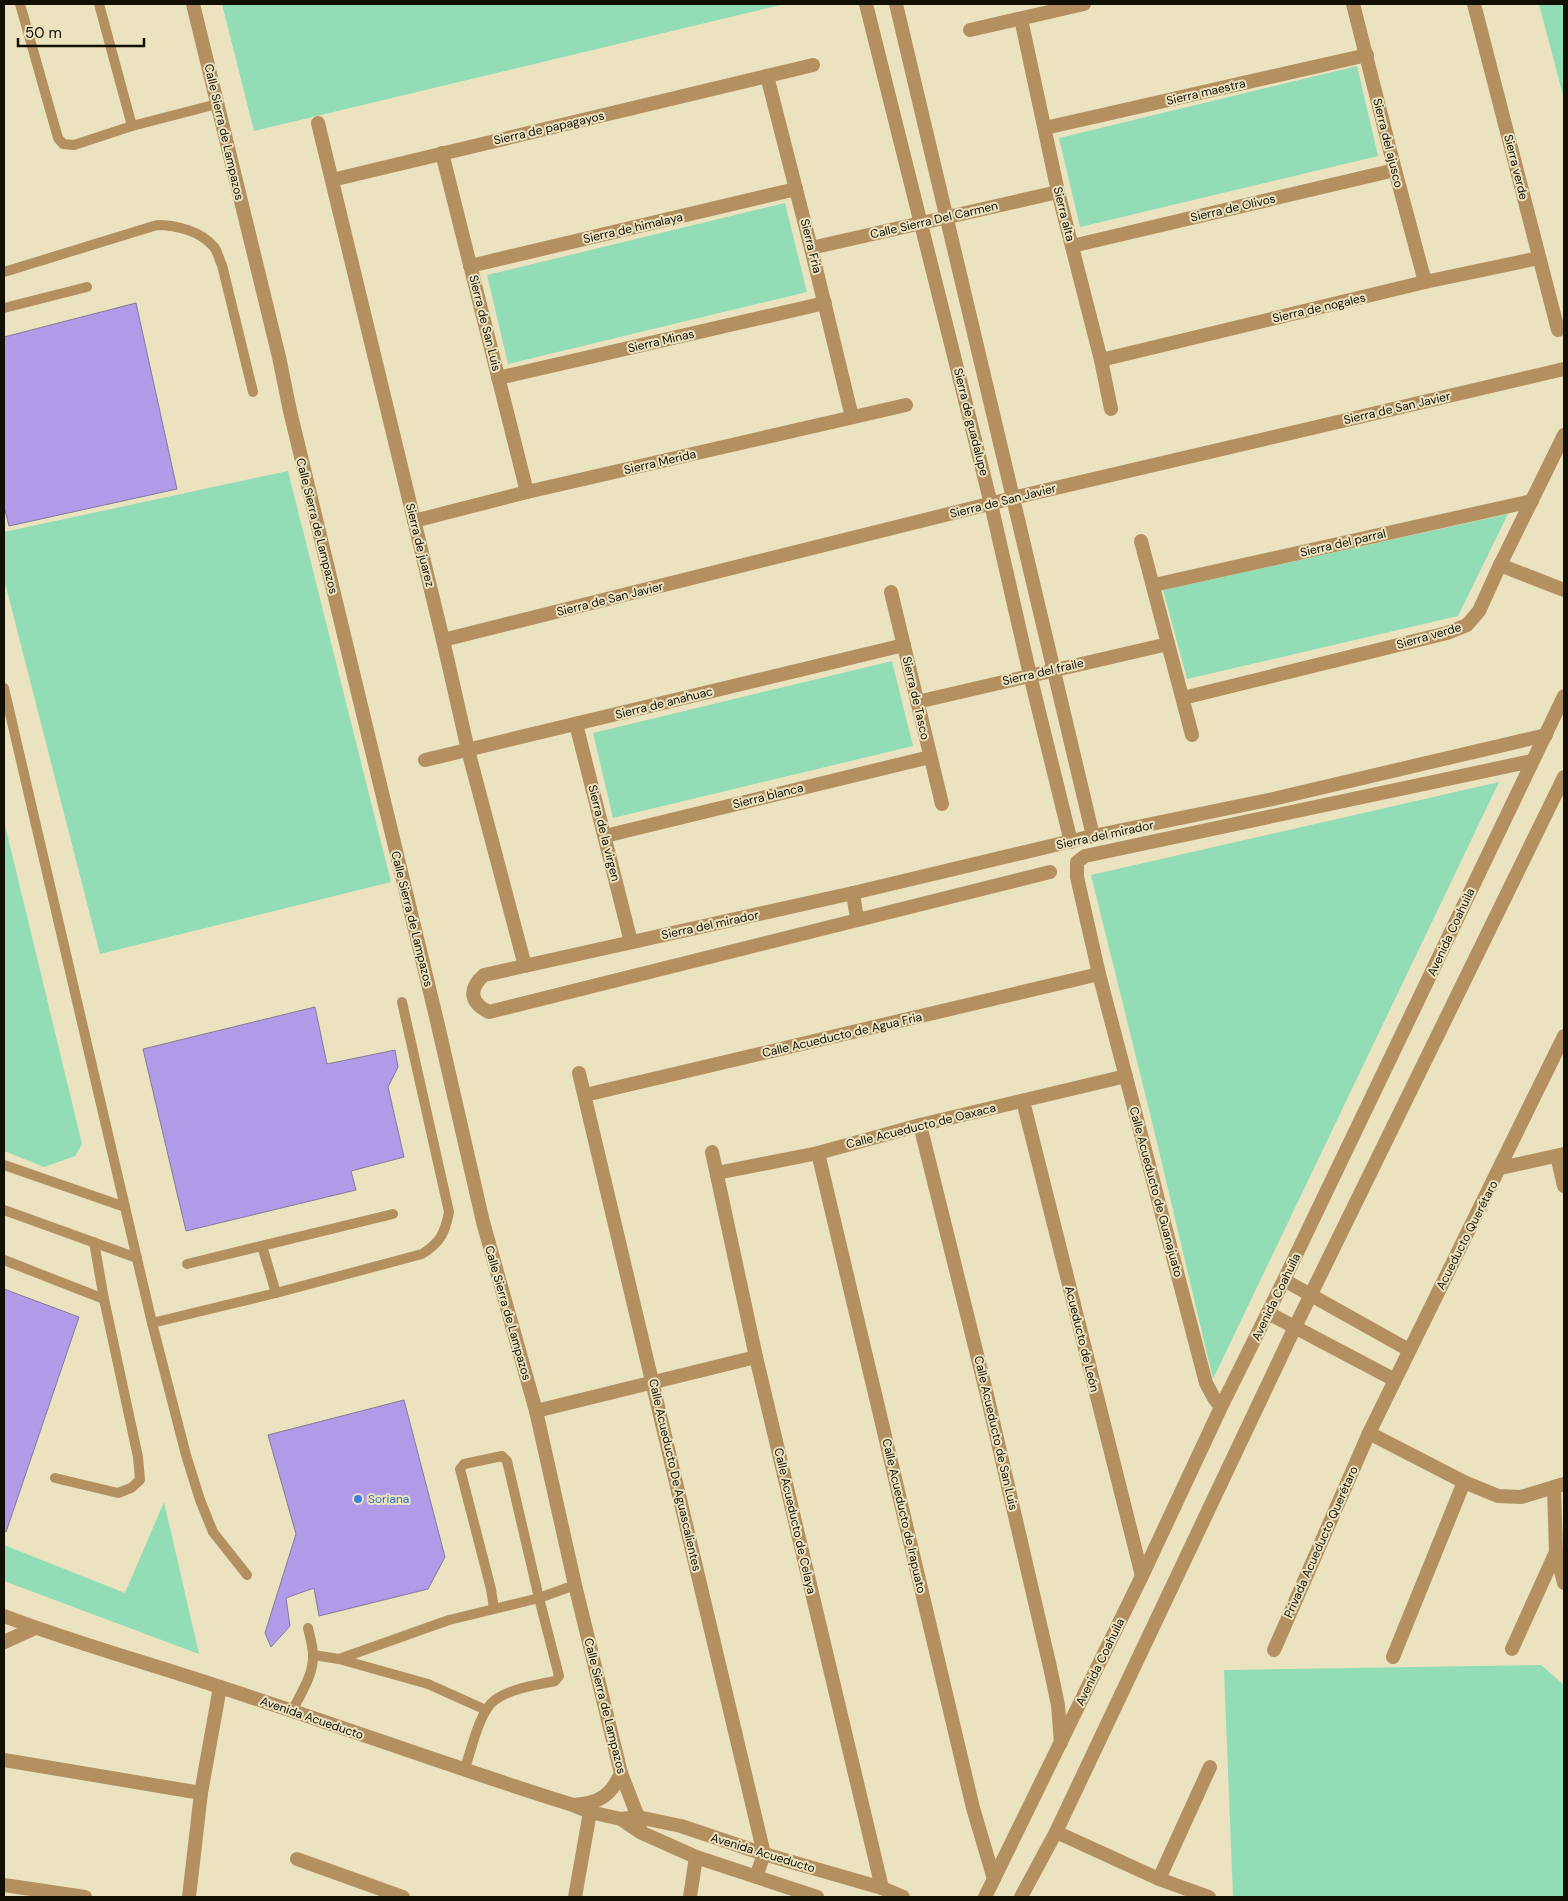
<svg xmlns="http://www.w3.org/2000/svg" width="1568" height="1901" font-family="'DM Sans',sans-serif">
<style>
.green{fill:#92ddb6}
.building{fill:#b19be8;stroke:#827a99}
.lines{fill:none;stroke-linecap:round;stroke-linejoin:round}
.service{stroke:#b49061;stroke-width:10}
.minor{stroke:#b49061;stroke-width:14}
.tertiary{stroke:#b49061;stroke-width:14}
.shop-dot{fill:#3f7fe0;stroke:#ebe3bf;stroke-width:2}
.labels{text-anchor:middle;stroke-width:4;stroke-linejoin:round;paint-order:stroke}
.street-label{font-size:12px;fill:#120f04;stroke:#ebe3bf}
.shop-label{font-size:12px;fill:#366cbe;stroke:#ebe3bf;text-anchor:start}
</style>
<rect width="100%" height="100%" fill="#ebe3bf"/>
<g class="green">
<polygon points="222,4 785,4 254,131"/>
<polygon points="1539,4 1564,4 1564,99"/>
<polygon points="1357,66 1378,156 1080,227 1059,138"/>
<polygon points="785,203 807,292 508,364 487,275"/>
<polygon points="288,471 391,882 100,954 4,579 4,532"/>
<polygon points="1508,514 1458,616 1187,679 1163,590"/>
<polygon points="892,661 913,746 613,818 593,733"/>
<polygon points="1499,782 1213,1379 1154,1130 1091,875"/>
<polygon points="4,821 82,1144 75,1156 44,1167 4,1151"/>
<polygon points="164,1502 199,1654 4,1581 4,1545 125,1593"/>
<polygon points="1541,1665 1564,1685 1564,1897 1233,1897 1224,1670"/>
</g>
<g class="building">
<polygon points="136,303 177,489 9,526 4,506 4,337"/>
<polygon points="315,1007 327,1064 395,1050 398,1067 388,1087 404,1157 351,1171 356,1190 186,1231 143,1049"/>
<polygon points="4,1289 79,1317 6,1532 4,1531"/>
<polygon points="404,1400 445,1557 428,1589 319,1616 314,1588 286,1598 290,1626 271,1647 265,1633 296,1534 268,1435"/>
</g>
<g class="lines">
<g class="service">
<polyline points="20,4 58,138 63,144 74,145 132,126 217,104"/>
<polyline points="99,4 132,126"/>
<path d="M4,272L157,225C176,225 201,231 214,247C218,252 219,260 222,265L253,392"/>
<polyline points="4,308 87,287"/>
<polyline points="4,688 152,1323 186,1455 200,1500 213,1532 247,1575"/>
<polyline points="4,1165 125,1207"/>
<polyline points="4,1210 137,1258"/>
<polyline points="262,1246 276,1293"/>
<polyline points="4,1260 104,1299"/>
<polyline points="187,1264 393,1214"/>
<path d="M152,1323L276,1293L422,1254C440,1243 445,1233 449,1212L402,1002"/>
<polyline points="55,1478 118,1493 131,1488 140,1480 138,1457 104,1299 94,1242"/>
<polyline points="313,1655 339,1659"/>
<polyline points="486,1710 428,1684 339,1659 449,1620 539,1598 575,1585"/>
<path d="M292,1711C300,1695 314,1674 313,1655C313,1646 310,1637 308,1628"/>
<path d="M464,1771C471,1752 479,1711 495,1700C511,1688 537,1685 555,1681L559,1676L539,1598L507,1461L502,1456L464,1464L460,1469L491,1589L494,1609"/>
</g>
<g class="minor">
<polyline points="193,4 279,357 290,411 437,1021 483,1222 536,1411 575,1585 621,1773 638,1817 640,1828"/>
<polyline points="866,4 991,504 1030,675 1071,842"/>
<polyline points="896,4 1093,836"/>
<polyline points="1353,4 1395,170 1425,282"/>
<polyline points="1474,4 1558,330"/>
<polyline points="1021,19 1058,192 1101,360 1111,409"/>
<polyline points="970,30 1084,4"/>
<polyline points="767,76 811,248 852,417"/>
<polyline points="318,123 443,640 468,750 525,966"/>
<polyline points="1045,128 1367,55"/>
<polyline points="442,153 527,492"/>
<polyline points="332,180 813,65"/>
<polyline points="1072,246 1395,170"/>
<polyline points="811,248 1058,192"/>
<polyline points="470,266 796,189"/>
<polyline points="1101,360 1425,282 1539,258"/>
<polyline points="498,378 825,303"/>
<polyline points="414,521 527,492 906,405"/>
<polyline points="1141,541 1192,735"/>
<polyline points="1500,565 1564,590"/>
<polyline points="1154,585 1532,501"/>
<polyline points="891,592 942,804"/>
<polyline points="443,640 1013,498 1564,369"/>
<polyline points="1183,698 1447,633 1467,625 1479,611 1500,565 1564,435"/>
<polyline points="917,702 1168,644"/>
<polyline points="576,724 631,942"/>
<polyline points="425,760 904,645"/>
<polyline points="605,836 930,757"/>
<path d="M1050,872L489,1012C470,1003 468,989 484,975L853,893L1093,836L1273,799L1546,735"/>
<polyline points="853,893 857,919"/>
<polyline points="579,1073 764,1854 756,1877"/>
<polyline points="585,1095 1099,974"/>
<polyline points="1023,1101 1142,1576"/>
<polyline points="920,1125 986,1391 1050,1667 1058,1705 1061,1743"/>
<polyline points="712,1152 756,1357 882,1888"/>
<polyline points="818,1153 973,1808 994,1879"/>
<polyline points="1557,1156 1564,1186"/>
<polyline points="1501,1168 1564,1154"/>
<polyline points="717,1173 818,1153 920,1125 1126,1076"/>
<polyline points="1284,1280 1409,1350"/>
<polyline points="1268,1313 1395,1380"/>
<polyline points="1221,1407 1214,1398 1206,1383 1099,974 1077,877 1077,862 1085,856 1532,761"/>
<polyline points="536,1411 756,1357"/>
<polyline points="1369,1433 1464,1482 1498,1496 1521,1497 1564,1484"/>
<polyline points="1554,1487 1556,1552 1564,1583"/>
<polyline points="4,1642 35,1628"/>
<polyline points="1512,1649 1556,1552"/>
<polyline points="1274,1650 1369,1433 1564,1036"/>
<polyline points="1393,1657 1464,1482"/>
<polyline points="4,1760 201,1793"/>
<polyline points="1056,1832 1159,1879 1209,1897"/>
<polyline points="297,1859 403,1897"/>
<polyline points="1159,1879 1210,1767"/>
<polyline points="4,1885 85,1897"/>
<polyline points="189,1897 201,1793 220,1687"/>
<polyline points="575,1897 590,1812"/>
<polyline points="690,1897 696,1857"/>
</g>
<g class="tertiary">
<path d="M4,1616C75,1643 148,1663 220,1687C338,1725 454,1768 573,1805L590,1812L621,1819L640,1832L696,1857L817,1897"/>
<path d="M574,1805C599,1803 611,1796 621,1773"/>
<polyline points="621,1819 638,1817 681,1826 764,1854 882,1888 903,1897"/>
<polyline points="985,1897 1142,1576 1221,1407 1284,1280 1564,696"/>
<polyline points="1021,1897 1056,1832 1295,1327 1564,777"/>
</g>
</g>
<circle class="shop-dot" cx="358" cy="1499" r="5"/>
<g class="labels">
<g class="street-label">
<text transform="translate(1206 92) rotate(-13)" y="4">Sierra maestra</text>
<text transform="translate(549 128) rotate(-13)" y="4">Sierra de papagayos</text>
<text transform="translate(224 132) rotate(77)" y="4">Calle Sierra de Lampazos</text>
<text transform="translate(1388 143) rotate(76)" y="4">Sierra del ajusco</text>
<text transform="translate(1516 167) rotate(76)" y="4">Sierra verde</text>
<text transform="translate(1233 208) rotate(-13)" y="4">Sierra de Olivos</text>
<text transform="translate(1064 214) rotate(76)" y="4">Sierra alta</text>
<text transform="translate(934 220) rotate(-13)" y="4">Calle Sierra Del Carmen</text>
<text transform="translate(633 228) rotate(-13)" y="4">Sierra de himalaya</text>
<text transform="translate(811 246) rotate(76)" y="4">Sierra Fria</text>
<text transform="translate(1319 308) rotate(-13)" y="4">Sierra de nogales</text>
<text transform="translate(485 323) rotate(76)" y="4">Sierra de San Luis</text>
<text transform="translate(661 341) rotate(-13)" y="4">Sierra Minas</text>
<text transform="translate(1397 408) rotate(-13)" y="4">Sierra de San Javier</text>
<text transform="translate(971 422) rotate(76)" y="4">Sierra de guadalupe</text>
<text transform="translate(660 462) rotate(-13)" y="4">Sierra Merida</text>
<text transform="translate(1003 501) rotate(-14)" y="4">Sierra de San Javier</text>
<text transform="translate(317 526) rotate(76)" y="4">Calle Sierra de Lampazos</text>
<text transform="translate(1343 543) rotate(-13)" y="4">Sierra del parral</text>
<text transform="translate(420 545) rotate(76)" y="4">Sierra de juarez</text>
<text transform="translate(610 599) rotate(-14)" y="4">Sierra de San Javier</text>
<text transform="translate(1429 636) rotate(-16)" y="4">Sierra verde</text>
<text transform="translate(1043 672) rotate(-13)" y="4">Sierra del fraile</text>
<text transform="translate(916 698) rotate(77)" y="4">Sierra de Tasco</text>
<text transform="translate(664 703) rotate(-14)" y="4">Sierra de anahuac</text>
<text transform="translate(768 796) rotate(-14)" y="4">Sierra blanca</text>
<text transform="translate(604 833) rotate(76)" y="4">Sierra de la virgen</text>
<text transform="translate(1105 835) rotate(-12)" y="4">Sierra del mirador</text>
<text transform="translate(412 919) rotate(76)" y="4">Calle Sierra de Lampazos</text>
<text transform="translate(710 925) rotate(-12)" y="4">Sierra del mirador</text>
<text transform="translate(1451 932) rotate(-65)" y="4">Avenida Coahuila</text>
<text transform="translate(842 1035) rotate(-13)" y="4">Calle Acueducto de Agua Fria</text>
<text transform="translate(921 1126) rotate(-14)" y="4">Calle Acueducto de Oaxaca</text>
<text transform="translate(1156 1192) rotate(75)" y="4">Calle Acueducto de Guanajuato</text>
<text transform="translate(1467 1235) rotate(-63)" y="4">Acueducto Querétaro</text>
<text transform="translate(1276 1297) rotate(-64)" y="4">Avenida Coahuila</text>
<text transform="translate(508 1313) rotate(74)" y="4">Calle Sierra de Lampazos</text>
<text transform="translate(1082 1339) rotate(76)" y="4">Acueducto de León</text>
<text transform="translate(996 1433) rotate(77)" y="4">Calle Acueducto de San Luis</text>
<text transform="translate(675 1475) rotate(77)" y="4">Calle Acueducto De Aguascalientes</text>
<text transform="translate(904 1516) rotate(77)" y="4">Calle Acueducto de Irapuato</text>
<text transform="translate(795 1521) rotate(77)" y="4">Calle Acueducto de Celaya</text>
<text transform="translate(1321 1542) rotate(-66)" y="4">Privada Acueducto Querétaro</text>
<text transform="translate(1100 1662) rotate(-64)" y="4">Avenida Coahuila</text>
<text transform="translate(605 1706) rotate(76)" y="4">Calle Sierra de Lampazos</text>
<text transform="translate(312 1718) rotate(19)" y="4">Avenida Acueducto</text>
<text transform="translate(763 1853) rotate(17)" y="4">Avenida Acueducto</text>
</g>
<g class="shop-label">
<text x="368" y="1503">Soriana</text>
</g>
</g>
<rect width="1568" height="1901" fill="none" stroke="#120f04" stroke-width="10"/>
<path d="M18 38v8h126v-8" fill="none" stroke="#120f04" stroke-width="2.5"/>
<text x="25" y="38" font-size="15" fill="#120f04" stroke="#ebe3bf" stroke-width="4" paint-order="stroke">50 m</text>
</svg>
